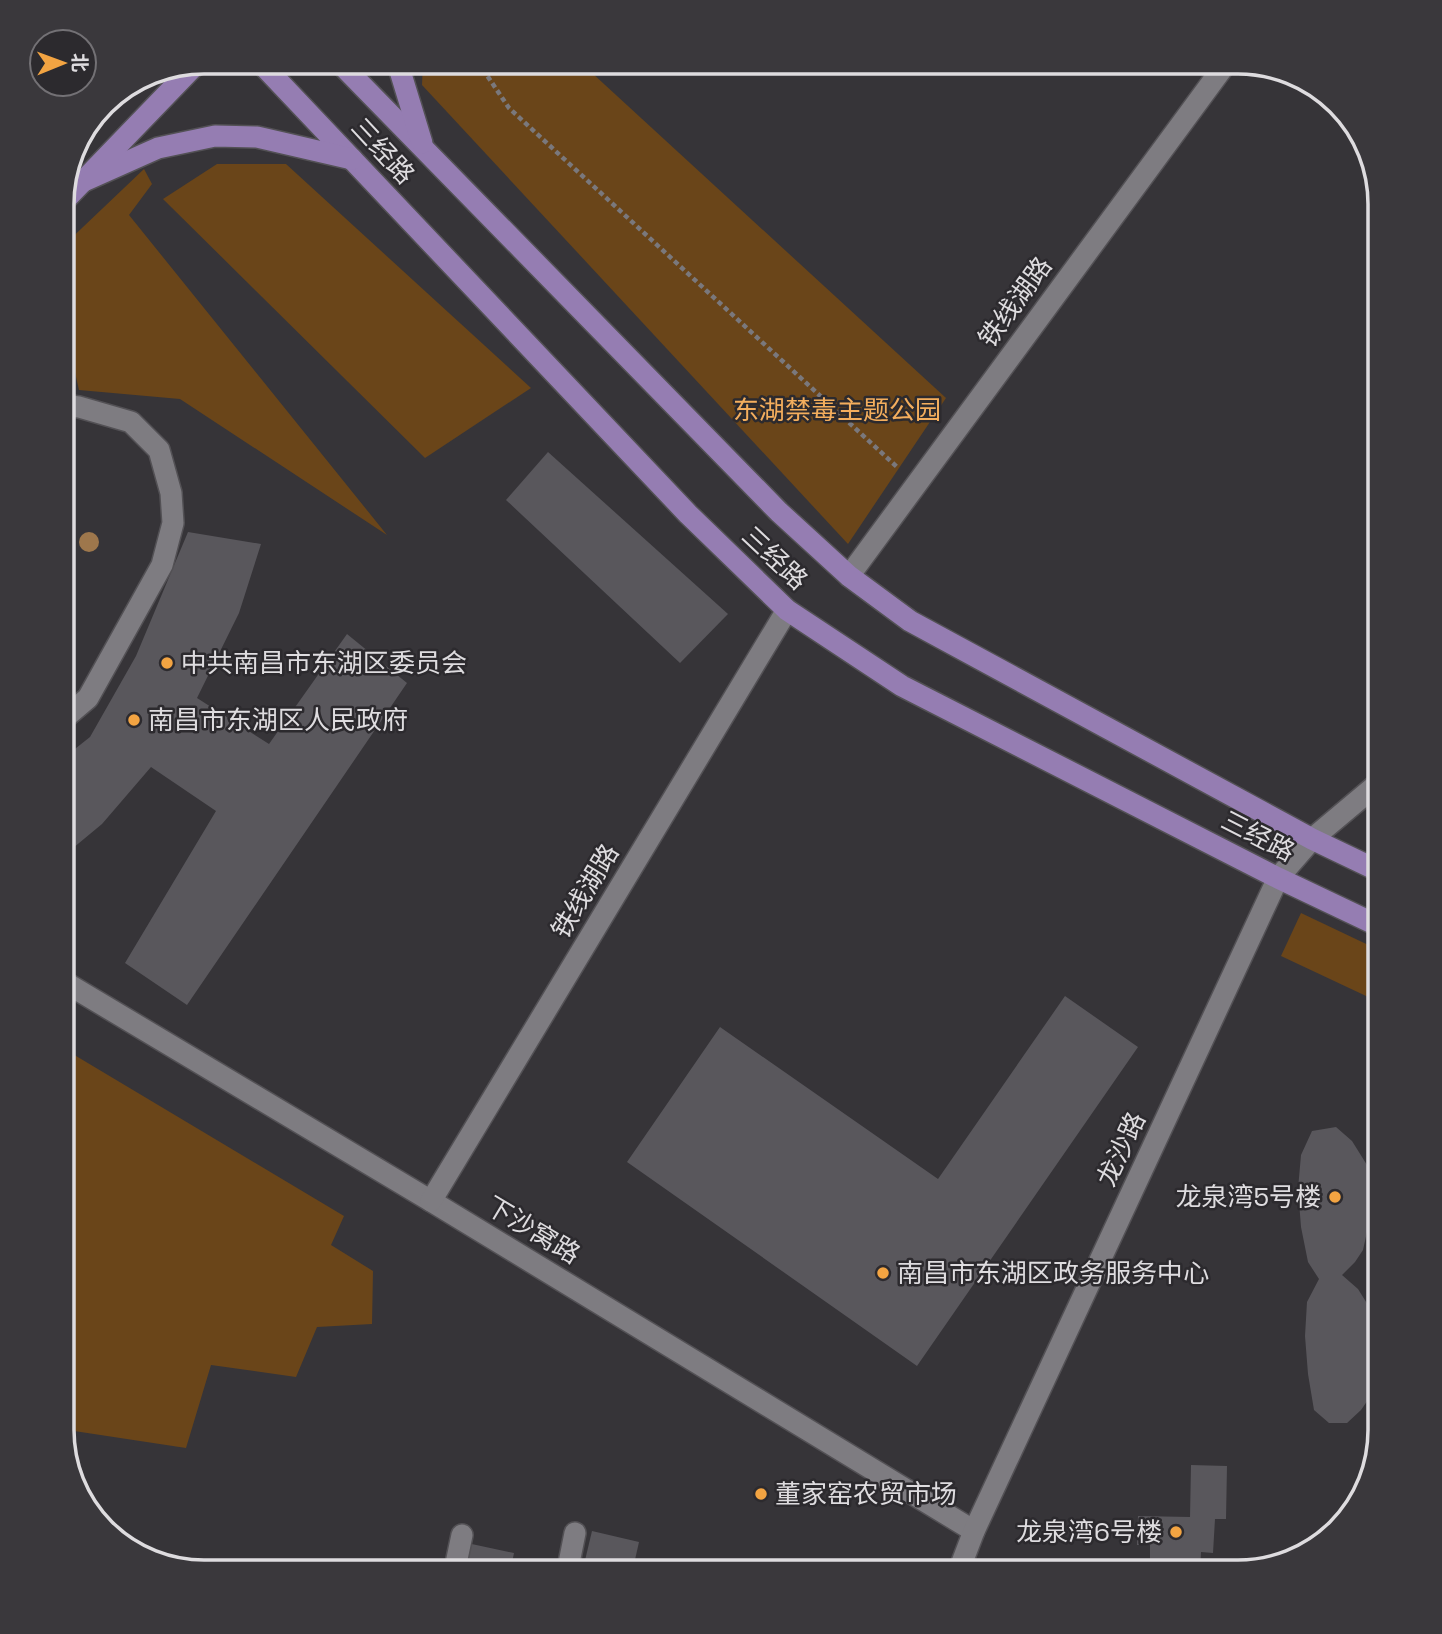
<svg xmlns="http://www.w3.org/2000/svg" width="1442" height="1634" font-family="'Space Grotesk','Noto Sans SC',sans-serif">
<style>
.green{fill:#6a4519}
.building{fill:#59575c}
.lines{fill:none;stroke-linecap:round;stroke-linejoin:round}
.minor-casing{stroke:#535155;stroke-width:24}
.major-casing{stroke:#535155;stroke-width:24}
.path{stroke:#7a787c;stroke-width:4.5;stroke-dasharray:5 3.5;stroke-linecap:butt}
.minor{stroke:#7e7c81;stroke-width:21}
.major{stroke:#957db2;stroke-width:21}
.tree{fill:#9e774c}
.poi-dot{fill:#f3a442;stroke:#2c2a2e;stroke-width:2.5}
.labels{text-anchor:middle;stroke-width:5;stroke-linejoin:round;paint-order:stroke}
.street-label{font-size:26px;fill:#dedcdf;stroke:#2c2a2e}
.park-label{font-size:26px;fill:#f4ae5d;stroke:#2c2a2e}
.poi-label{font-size:26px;fill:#dedcdf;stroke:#2c2a2e;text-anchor:start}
.rim{fill:none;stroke:#dedcdf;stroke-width:3.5}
</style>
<rect width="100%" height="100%" fill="#363438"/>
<g class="green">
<polygon points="423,61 579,61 946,398 848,544 422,85"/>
<polygon points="217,164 286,164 531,388 425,458 163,199"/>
<polygon points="144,169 152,184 129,215 387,535 180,399 79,390 71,355 62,352 62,247"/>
<polygon points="1301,913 1381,951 1381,1003 1281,956"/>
<polygon points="61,1047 344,1216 331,1245 373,1271 372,1324 317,1327 296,1377 211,1365 186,1448 61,1429"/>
</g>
<g class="building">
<polygon points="548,452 728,614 680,663 506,500"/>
<polygon points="188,532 261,544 239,613 197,698 269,744 347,634 407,683 187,1005 125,963 216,811 151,767 102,824 61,858 61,760 90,737 136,656"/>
<polygon points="1065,996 1138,1047 917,1366 627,1162 720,1027 938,1179"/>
<polygon points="1336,1127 1352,1141 1367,1165 1373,1205 1363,1250 1355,1262 1342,1275 1358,1289 1373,1313 1380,1352 1370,1397 1361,1410 1347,1423 1329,1423 1314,1410 1308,1374 1305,1336 1307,1302 1319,1279 1308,1262 1301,1227 1298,1189 1301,1155 1312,1131"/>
<polygon points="1191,1465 1227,1466 1226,1519 1215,1519 1213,1553 1201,1552 1200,1573 1150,1573 1150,1545 1137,1545 1138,1516 1190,1517"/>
<polygon points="592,1531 639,1542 632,1573 582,1573"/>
<polygon points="467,1543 514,1553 510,1573 460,1573"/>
</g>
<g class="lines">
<g class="minor-casing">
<g id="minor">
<polyline points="849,576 1227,62"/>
<polyline points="61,721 88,698 162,565 173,523 171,493 159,450 131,422 79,407 62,405"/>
<polyline points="61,980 431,1201 974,1531"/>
<polyline points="431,1201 787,610"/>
<polyline points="454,1573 462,1535"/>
<polyline points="567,1573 575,1533"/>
<polyline points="958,1573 974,1531 1278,878 1312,839 1381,781"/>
</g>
</g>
<g class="major-casing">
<g id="major">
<polyline points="259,61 688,514 787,610 902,686 1278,878 1381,927"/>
<polyline points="338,61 779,512 849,576 910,621 1312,839 1381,872"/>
<polyline points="397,61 422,143"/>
<polyline points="84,181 158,148 215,136 257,137 352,159"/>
<polyline points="62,203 198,62"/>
</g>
</g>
<polyline class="path" points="482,61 482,68 509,108 897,467"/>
<use href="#minor" class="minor"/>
<use href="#major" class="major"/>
</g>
<circle class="tree" cx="89" cy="542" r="10"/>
<g class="poi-dot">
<circle cx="167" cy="663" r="7"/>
<circle cx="134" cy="720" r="7"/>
<circle cx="1335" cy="1197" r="7"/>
<circle cx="883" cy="1273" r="7"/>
<circle cx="761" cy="1494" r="7"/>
<circle cx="1176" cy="1532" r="7"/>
</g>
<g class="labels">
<g class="street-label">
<text transform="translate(383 151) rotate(47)" y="9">三经路</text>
<text transform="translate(1015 302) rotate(-54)" y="9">铁线湖路</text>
<text transform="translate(775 558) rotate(43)" y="9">三经路</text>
<text transform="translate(1258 836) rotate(27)" y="9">三经路</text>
<text transform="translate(585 891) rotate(-59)" y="9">铁线湖路</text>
<text transform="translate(1121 1149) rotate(-65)" y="9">龙沙路</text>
<text transform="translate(533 1230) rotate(31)" y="9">下沙窝路</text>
</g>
<g class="park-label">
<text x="837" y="419">东湖禁毒主题公园</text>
</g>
<g class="poi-label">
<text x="181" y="672">中共南昌市东湖区委员会</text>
<text x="148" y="729">南昌市东湖区人民政府</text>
<text x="1321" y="1206" text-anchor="end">龙泉湾5号楼</text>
<text x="897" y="1282">南昌市东湖区政务服务中心</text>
<text x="775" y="1503">董家窑农贸市场</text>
<text x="1162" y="1541" text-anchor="end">龙泉湾6号楼</text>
</g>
</g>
<path d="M0 0H1442V1634H0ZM204 74H1238A130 130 0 0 1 1368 204V1430A130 130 0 0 1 1238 1560H204A130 130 0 0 1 74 1430V204A130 130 0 0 1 204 74Z" fill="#3a383c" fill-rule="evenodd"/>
<path class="rim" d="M204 74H1238A130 130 0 0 1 1368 204V1430A130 130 0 0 1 1238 1560H204A130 130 0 0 1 74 1430V204A130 130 0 0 1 204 74Z"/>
<g transform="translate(63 63) rotate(89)"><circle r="33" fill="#2c2a2e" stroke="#737175" stroke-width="2"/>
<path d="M0-5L12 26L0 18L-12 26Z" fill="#f3a442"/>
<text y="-10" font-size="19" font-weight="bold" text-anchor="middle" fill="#dedcdf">北</text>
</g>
</svg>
